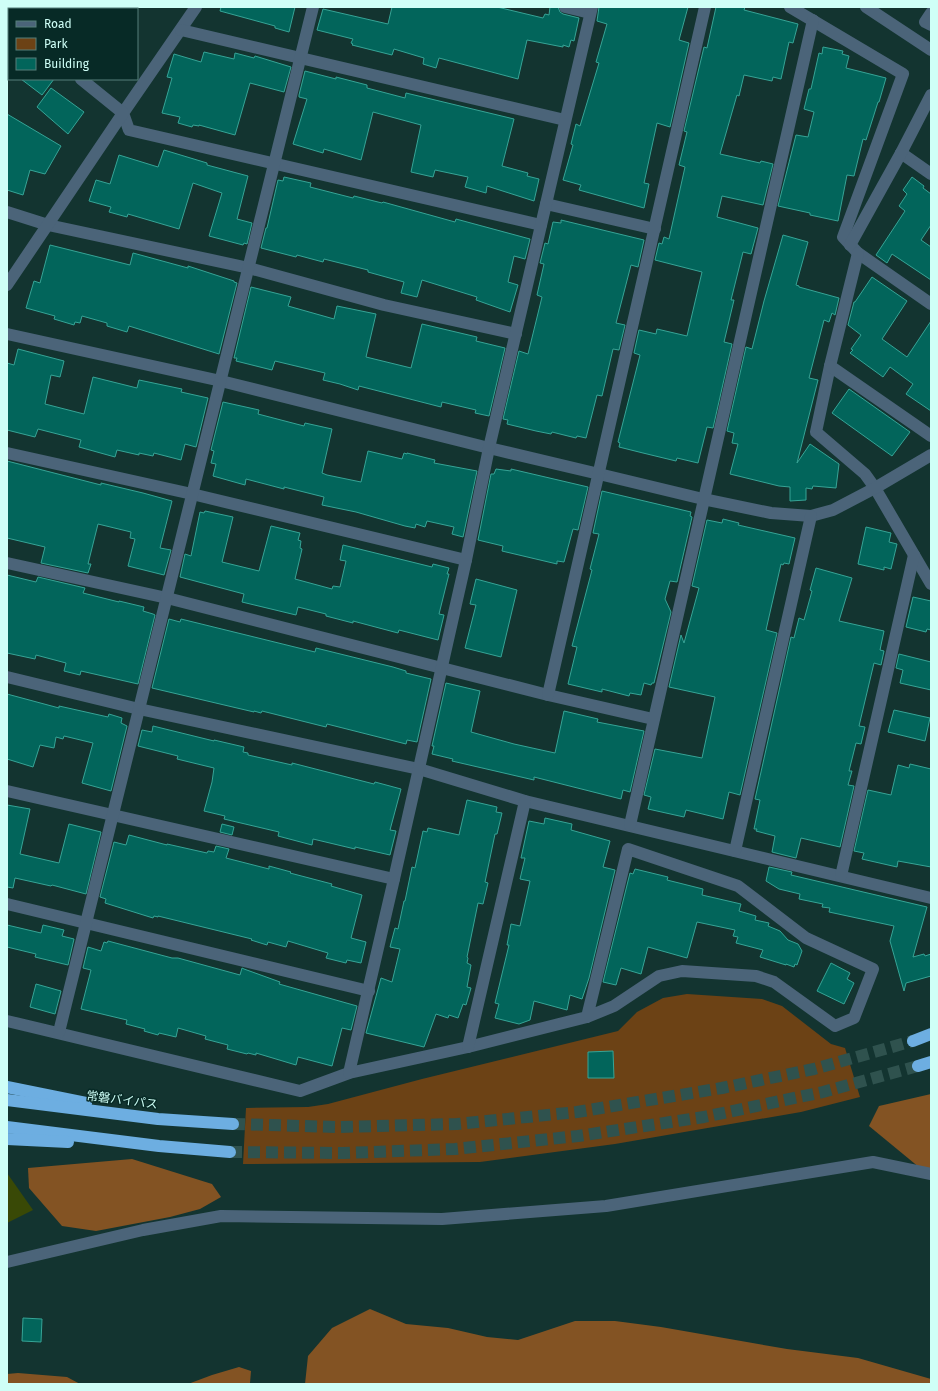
<svg xmlns="http://www.w3.org/2000/svg" width="938" height="1391" font-family="'Fira Sans','Noto Sans JP',sans-serif">
<style>
.green{fill:#6c4215}
.forest{fill:#835323}
.water{fill:#394906}
.building{fill:#02655b;stroke:#36a496}
.lines{fill:none;stroke-linecap:round;stroke-linejoin:round}
.highway-tunnel{stroke:#2f524e;stroke-width:12;stroke-dasharray:12 6;stroke-linecap:butt}
.minor{stroke:#4b6479;stroke-width:12}
.highway{stroke:#6daee1;stroke-width:12}
.labels{text-anchor:middle;stroke-width:3;stroke-linejoin:round;paint-order:stroke}
.street-label{font-size:12px;fill:#cffff7;stroke:#072a26}
</style>
<rect width="100%" height="100%" fill="#133430"/>
<polygon class="green" points="687,994 762,999 782,1006 831,1044 845,1048 860,1097 801,1112 615,1144 480,1162 243,1164 246,1108 308,1107 328,1104 422,1079 618,1031 637,1012 663,998"/>
<g class="forest">
<polygon points="931,1094 931,1170 920,1168 869,1126 879,1106"/>
<polygon points="132,1159 212,1184 221,1197 200,1209 170,1217 96,1231 62,1226 29,1188 28,1168"/>
<polygon points="370,1309 406,1324 448,1328 487,1337 518,1340 575,1321 615,1321 661,1327 787,1349 858,1358 931,1379 931,1384 305,1384 308,1356 332,1328"/>
<polygon points="239,1367 251,1371 250,1383 249,1384 188,1384 212,1375"/>
<polygon points="18,1373 67,1377 80,1384 7,1384 7,1374"/>
</g>
<polygon class="water" points="7,1173 33,1210 7,1223"/>
<g class="building">
<polygon points="221,7 295,7 289,32 275,28 275,26 220,11"/>
<polygon points="392,7 497,7 543,18 545,14 549,15 550,7 558,7 560,12 563,14 579,18 574,41 571,40 569,47 563,45 563,47 527,40 518,79 439,58 436,68 423,64 424,58 394,49 392,55 352,45 353,44 351,43 353,39 317,30 323,9 388,24"/>
<polygon points="599,7 688,7 679,40 689,43 670,127 657,123 644,183 649,184 644,208 579,190 581,185 563,180 573,145 571,144 576,124 580,126 599,63 596,62 607,24 597,21"/>
<polygon points="716,7 745,7 744,10 798,24 793,43 789,42 781,79 773,77 772,81 744,75 739,96 737,95 720,154 760,163 761,161 773,164 763,205 722,196 717,217 758,228 751,254 743,252 731,300 734,300 724,342 732,344 713,428 707,427 698,463 677,458 676,461 643,453 619,447 620,443 618,442 640,355 634,353 639,330 656,334 657,329 687,336 702,272 655,260 659,243 662,244 664,237 669,239 685,167 679,165 687,132 684,131 704,47 707,48"/>
<polygon points="823,47 843,51 842,54 849,56 846,68 886,78 879,102 878,102 866,140 863,139 854,176 847,175 838,221 810,215 810,213 778,206 796,135 808,137 814,112 804,109 809,89 811,89 819,53 822,54"/>
<polygon points="204,52 234,59 235,53 254,58 255,56 291,67 284,92 250,83 235,135 199,125 199,126 193,125 192,127 178,123 180,117 162,113 172,78 167,77 174,54 201,62"/>
<polygon points="305,71 336,79 336,77 367,85 367,88 405,98 406,93 514,119 502,166 528,173 527,176 539,179 534,201 487,186 486,193 465,187 468,177 435,170 433,177 411,172 421,125 373,112 361,160 324,149 323,153 293,144 307,99 299,97 299,95"/>
<polygon points="21,79 54,79 42,95"/>
<polygon points="51,88 84,112 68,134 37,107"/>
<polygon points="7,114 61,146 45,174 30,170 23,195 7,190"/>
<polygon points="164,150 207,163 207,165 248,176 237,219 252,223 247,244 244,243 243,245 209,236 222,193 193,183 179,229 128,214 127,217 109,212 111,207 89,201 96,180 110,184 119,155 158,167"/>
<polygon points="284,177 311,183 310,187 353,198 354,196 382,203 383,202 455,222 456,219 530,239 525,259 514,256 508,282 518,285 510,312 476,300 477,297 422,280 417,297 401,293 404,282 368,272 368,270 324,259 323,262 297,255 296,257 261,248 266,228 267,228 278,180 283,181"/>
<polygon points="912,177 924,186 923,188 931,194 931,225 921,240 931,247 931,280 892,254 887,263 876,255 905,211 899,206 907,194 903,190"/>
<polygon points="561,220 644,240 638,267 631,265 616,323 625,325 619,350 613,349 602,396 597,395 586,438 577,436 576,438 552,432 551,434 536,431 507,424 508,420 503,419 519,351 528,354 542,297 537,295 544,264 540,263 545,243 548,244 553,222 561,223"/>
<polygon points="783,235 808,242 796,285 799,286 799,287 839,298 835,315 832,313 829,322 824,320 809,378 818,380 797,463 810,444 839,464 836,488 813,486 812,489 806,488 806,500 790,501 790,487 779,486 730,474 738,444 732,443 734,433 727,431 746,347 752,349 764,301"/>
<polygon points="50,245 130,265 133,253 188,268 188,266 234,281 234,282 237,283 219,354 129,326 127,332 107,326 107,323 82,316 80,323 75,322 74,325 54,319 55,316 26,308 34,281 40,283"/>
<polygon points="872,277 907,301 882,339 907,357 931,321 931,411 906,394 913,384 890,367 883,377 850,353 853,350 851,349 861,335 848,325 854,302 855,302"/>
<polygon points="251,287 291,297 288,306 334,319 337,306 376,314 366,357 411,368 422,324 477,337 476,341 505,348 489,416 475,413 476,410 442,402 441,407 359,386 358,390 340,384 323,380 325,373 275,361 272,370 236,361 237,358 234,358"/>
<polygon points="18,349 64,361 60,377 51,375 45,404 84,414 93,377 137,388 139,380 182,389 181,392 208,398 196,447 185,444 181,460 154,453 153,456 139,453 139,455 117,450 115,457 79,447 81,440 38,429 35,437 7,430 7,363 14,365"/>
<polygon points="849,389 910,432 892,456 832,413"/>
<polygon points="223,402 259,410 258,414 304,426 305,423 332,429 322,473 327,475 361,482 368,451 402,459 404,453 407,454 407,453 435,460 434,463 477,471 463,537 452,534 454,527 427,521 425,527 416,524 415,528 405,526 356,512 322,505 324,497 284,487 284,489 246,479 245,485 213,476 216,464 211,463 214,451 211,450"/>
<polygon points="7,461 101,485 101,483 143,493 172,501 160,548 171,550 164,575 128,566 135,539 130,538 131,532 98,524 88,564 91,564 88,573 41,563 45,547 7,538"/>
<polygon points="496,469 511,471 511,469 588,487 578,530 573,529 564,562 557,561 557,564 502,551 503,546 478,540 491,474 494,474"/>
<polygon points="602,491 691,512 690,516 692,517 677,582 670,581 665,599 671,612 654,683 652,683 651,685 644,683 641,695 630,693 629,696 602,689 602,692 568,684 577,647 572,646 592,570 590,569 599,534 593,533"/>
<polygon points="205,511 233,517 222,562 259,571 271,526 300,533 298,540 301,541 300,548 302,549 295,579 332,589 333,586 340,587 346,561 340,560 343,545 432,567 433,564 449,568 447,574 449,574 439,614 444,615 438,640 399,630 398,633 353,621 353,623 326,616 326,614 298,607 296,615 242,602 244,594 180,577 185,554 191,556 200,512 204,513"/>
<polygon points="723,519 739,523 738,525 795,538 789,564 784,563 783,565 781,564 766,630 777,633 740,795 729,792 723,819 686,810 684,817 648,809 651,797 644,795 655,749 702,758 715,697 669,687 681,635 684,643 699,588 692,586 707,520 722,523"/>
<polygon points="866,527 891,533 889,542 897,544 891,569 884,567 884,570 858,564"/>
<polygon points="816,568 852,578 839,621 884,631 880,650 884,651 881,665 874,663 859,726 865,727 861,744 856,743 849,771 852,771 848,785 854,786 840,847 801,838 796,858 772,852 775,836 756,831 757,829 754,829 760,800 755,799 791,637 794,638 799,618 804,620 812,591 810,590"/>
<polygon points="7,575 36,582 38,577 85,588 83,593 119,602 119,601 144,607 143,611 153,614 155,615 138,684 81,671 80,675 64,671 66,663 36,655 35,659 7,653"/>
<polygon points="476,579 517,590 501,657 465,648 476,605 470,604"/>
<polygon points="913,597 931,601 931,630 927,629 926,632 906,627"/>
<polygon points="169,619 180,622 181,619 315,652 316,648 393,667 406,671 406,673 431,679 417,742 407,740 406,744 327,724 326,727 262,711 261,713 254,711 254,712 152,688"/>
<polygon points="899,654 931,662 931,690 900,683 903,670 896,668"/>
<polygon points="446,683 480,691 471,732 514,744 555,753 564,711 598,719 597,722 644,731 630,792 623,790 621,799 534,777 534,780 452,761 453,759 432,754 434,746 432,746"/>
<polygon points="7,694 59,708 59,706 108,717 109,714 122,718 121,723 127,726 111,791 82,783 93,743 64,736 63,739 56,737 54,748 40,745 33,767 7,759"/>
<polygon points="894,710 930,718 925,741 888,732"/>
<polygon points="153,726 214,741 214,740 244,747 243,752 248,753 248,755 292,765 292,763 374,784 375,782 401,789 390,830 396,831 390,855 355,847 355,849 313,839 312,845 278,836 279,832 224,819 225,816 204,811 212,782 214,768 177,759 178,756 138,746 142,730 152,732"/>
<polygon points="910,764 931,769 931,867 898,861 897,867 862,859 864,853 854,851 868,790 891,795 898,765 909,768"/>
<polygon points="467,800 497,807 496,812 502,813 497,834 495,834 485,882 488,883 483,904 478,903 467,957 468,958 467,963 471,965 467,987 471,988 466,1005 463,1004 458,1018 449,1015 448,1018 436,1014 424,1047 366,1033 381,978 392,982 400,949 390,947 395,928 398,929 404,901 405,901 412,867 415,868 423,831 427,832 428,828 459,835"/>
<polygon points="7,805 30,809 20,854 59,863 69,824 101,832 86,894 52,885 51,886 15,878 13,888 7,887"/>
<polygon points="545,818 572,824 571,830 610,841 603,867 615,870 589,978 582,999 570,995 567,1010 534,1001 530,1020 519,1024 495,1018 499,1004 495,1003 509,945 507,945 511,924 520,926 530,881 520,879 525,858 521,858 529,821 544,824"/>
<polygon points="222,824 234,827 232,835 220,832"/>
<polygon points="129,835 167,845 167,844 207,853 208,851 214,852 216,846 229,849 226,858 269,869 269,866 291,872 290,873 332,884 331,886 362,895 351,938 366,942 361,963 347,960 346,963 326,958 328,953 288,941 286,947 268,942 267,945 251,940 252,939 158,916 158,917 154,916 153,918 105,903 106,899 100,897 114,842 126,845"/>
<polygon points="769,867 792,872 791,875 927,907 913,957 924,954 925,956 931,954 931,976 906,983 904,991 890,941 894,926 829,912 830,908 822,907 823,904 799,899 800,894 779,889 766,881"/>
<polygon points="635,869 668,877 667,880 703,889 702,895 741,904 739,911 756,916 755,920 769,923 768,926 780,931 788,940 798,944 802,951 797,965 795,964 794,967 786,964 786,965 760,957 763,950 736,943 738,937 733,936 735,930 697,922 687,958 648,947 641,974 621,968 616,985 603,982 630,873 633,874"/>
<polygon points="7,925 41,933 43,925 64,930 62,936 74,939 68,965 35,957 36,954 7,947"/>
<polygon points="108,941 172,958 178,958 240,975 242,968 244,969 280,982 279,984 357,1006 351,1030 342,1028 332,1066 298,1057 296,1065 256,1053 256,1055 248,1053 247,1054 227,1049 228,1045 205,1039 206,1036 178,1028 176,1037 159,1033 158,1035 144,1031 145,1029 126,1024 127,1020 81,1009 91,970 83,968 88,947 101,951 104,942 107,943"/>
<polygon points="831,963 850,973 847,979 854,983 844,1004 817,991"/>
<polygon points="36,984 61,991 55,1014 30,1007"/>
<polygon points="613,1051 614,1078 588,1078 588,1052"/>
<polygon points="23,1318 42,1319 41,1342 22,1341"/>
</g>
<g class="lines">
<g class="highway-tunnel">
<polyline points="233,1124 338,1127 457,1124 577,1112 722,1088 814,1069 913,1041"/>
<polyline points="230,1152 344,1153 455,1149 578,1136 704,1117 823,1092 918,1066"/>
</g>
<g class="minor">
<polyline points="196,7 123,113 129,130 541,225"/>
<polyline points="565,7 590,13"/>
<polyline points="790,7 903,74 843,237 858,253 931,304"/>
<polyline points="866,7 931,50"/>
<polyline points="931,13 925,22 931,25"/>
<polyline points="7,21 9,22"/>
<polyline points="181,30 565,120"/>
<polyline points="901,153 931,174"/>
<polyline points="546,204 655,229"/>
<polyline points="7,212 48,225 249,268 384,305 516,334"/>
<polyline points="850,245 901,153 931,95"/>
<polyline points="858,253 830,366 816,432 865,474 875,488 931,584"/>
<polyline points="7,285 123,113 81,79"/>
<polyline points="7,334 221,381 489,448 599,474 703,499 771,513 811,516 833,510 875,488 931,455"/>
<polyline points="830,366 931,436"/>
<polyline points="7,453 192,494 466,560"/>
<polyline points="7,563 167,598 548,695 653,719"/>
<polyline points="7,677 139,709 419,769 525,801 931,898"/>
<polyline points="548,695 705,7"/>
<polyline points="7,791 394,879"/>
<polyline points="630,825 813,20"/>
<polyline points="735,851 811,516"/>
<polyline points="841,876 914,555"/>
<polyline points="7,904 369,991"/>
<polyline points="7,1021 300,1091 349,1073 468,1047 587,1017 614,1006 659,976 682,971 756,976 774,982 835,1026 854,1018 873,969 806,938 738,886 628,849 587,1017"/>
<polyline points="59,1032 313,7"/>
<polyline points="468,1047 525,801"/>
<polyline points="349,1073 394,879 466,560 489,448 592,7"/>
<polyline points="7,1262 143,1230 221,1216 442,1219 606,1206 873,1162 931,1174"/>
</g>
<g class="highway">
<polyline points="913,1041 931,1034"/>
<polyline points="918,1066 931,1062"/>
<polyline points="7,1087 86,1103"/>
<polyline points="7,1100 158,1119 233,1124"/>
<polyline points="7,1127 159,1146 230,1152"/>
<polyline points="7,1139 68,1142"/>
</g>
</g>
<g class="labels">
<g class="street-label">
<text transform="translate(122 1100) rotate(7)" y="4">常磐バイパス</text>
</g>
</g>
<rect width="938" height="1391" fill="none" stroke="#cffff7" stroke-width="16"/>
<rect x="8" y="8" width="130" height="72" fill="#072a26" stroke="#577f7a"/>
<rect x="16" y="21" width="20" height="6" fill="#4b6479" stroke="#577f7a"/>
<text x="44" y="28" font-size="12" fill="#cffff7">Road</text>
<rect x="16" y="38" width="20" height="12" fill="#6c4215" stroke="#577f7a"/>
<text x="44" y="48" font-size="12" fill="#cffff7">Park</text>
<rect x="16" y="58" width="20" height="12" fill="#02655b" stroke="#577f7a"/>
<text x="44" y="68" font-size="12" fill="#cffff7">Building</text>
</svg>
